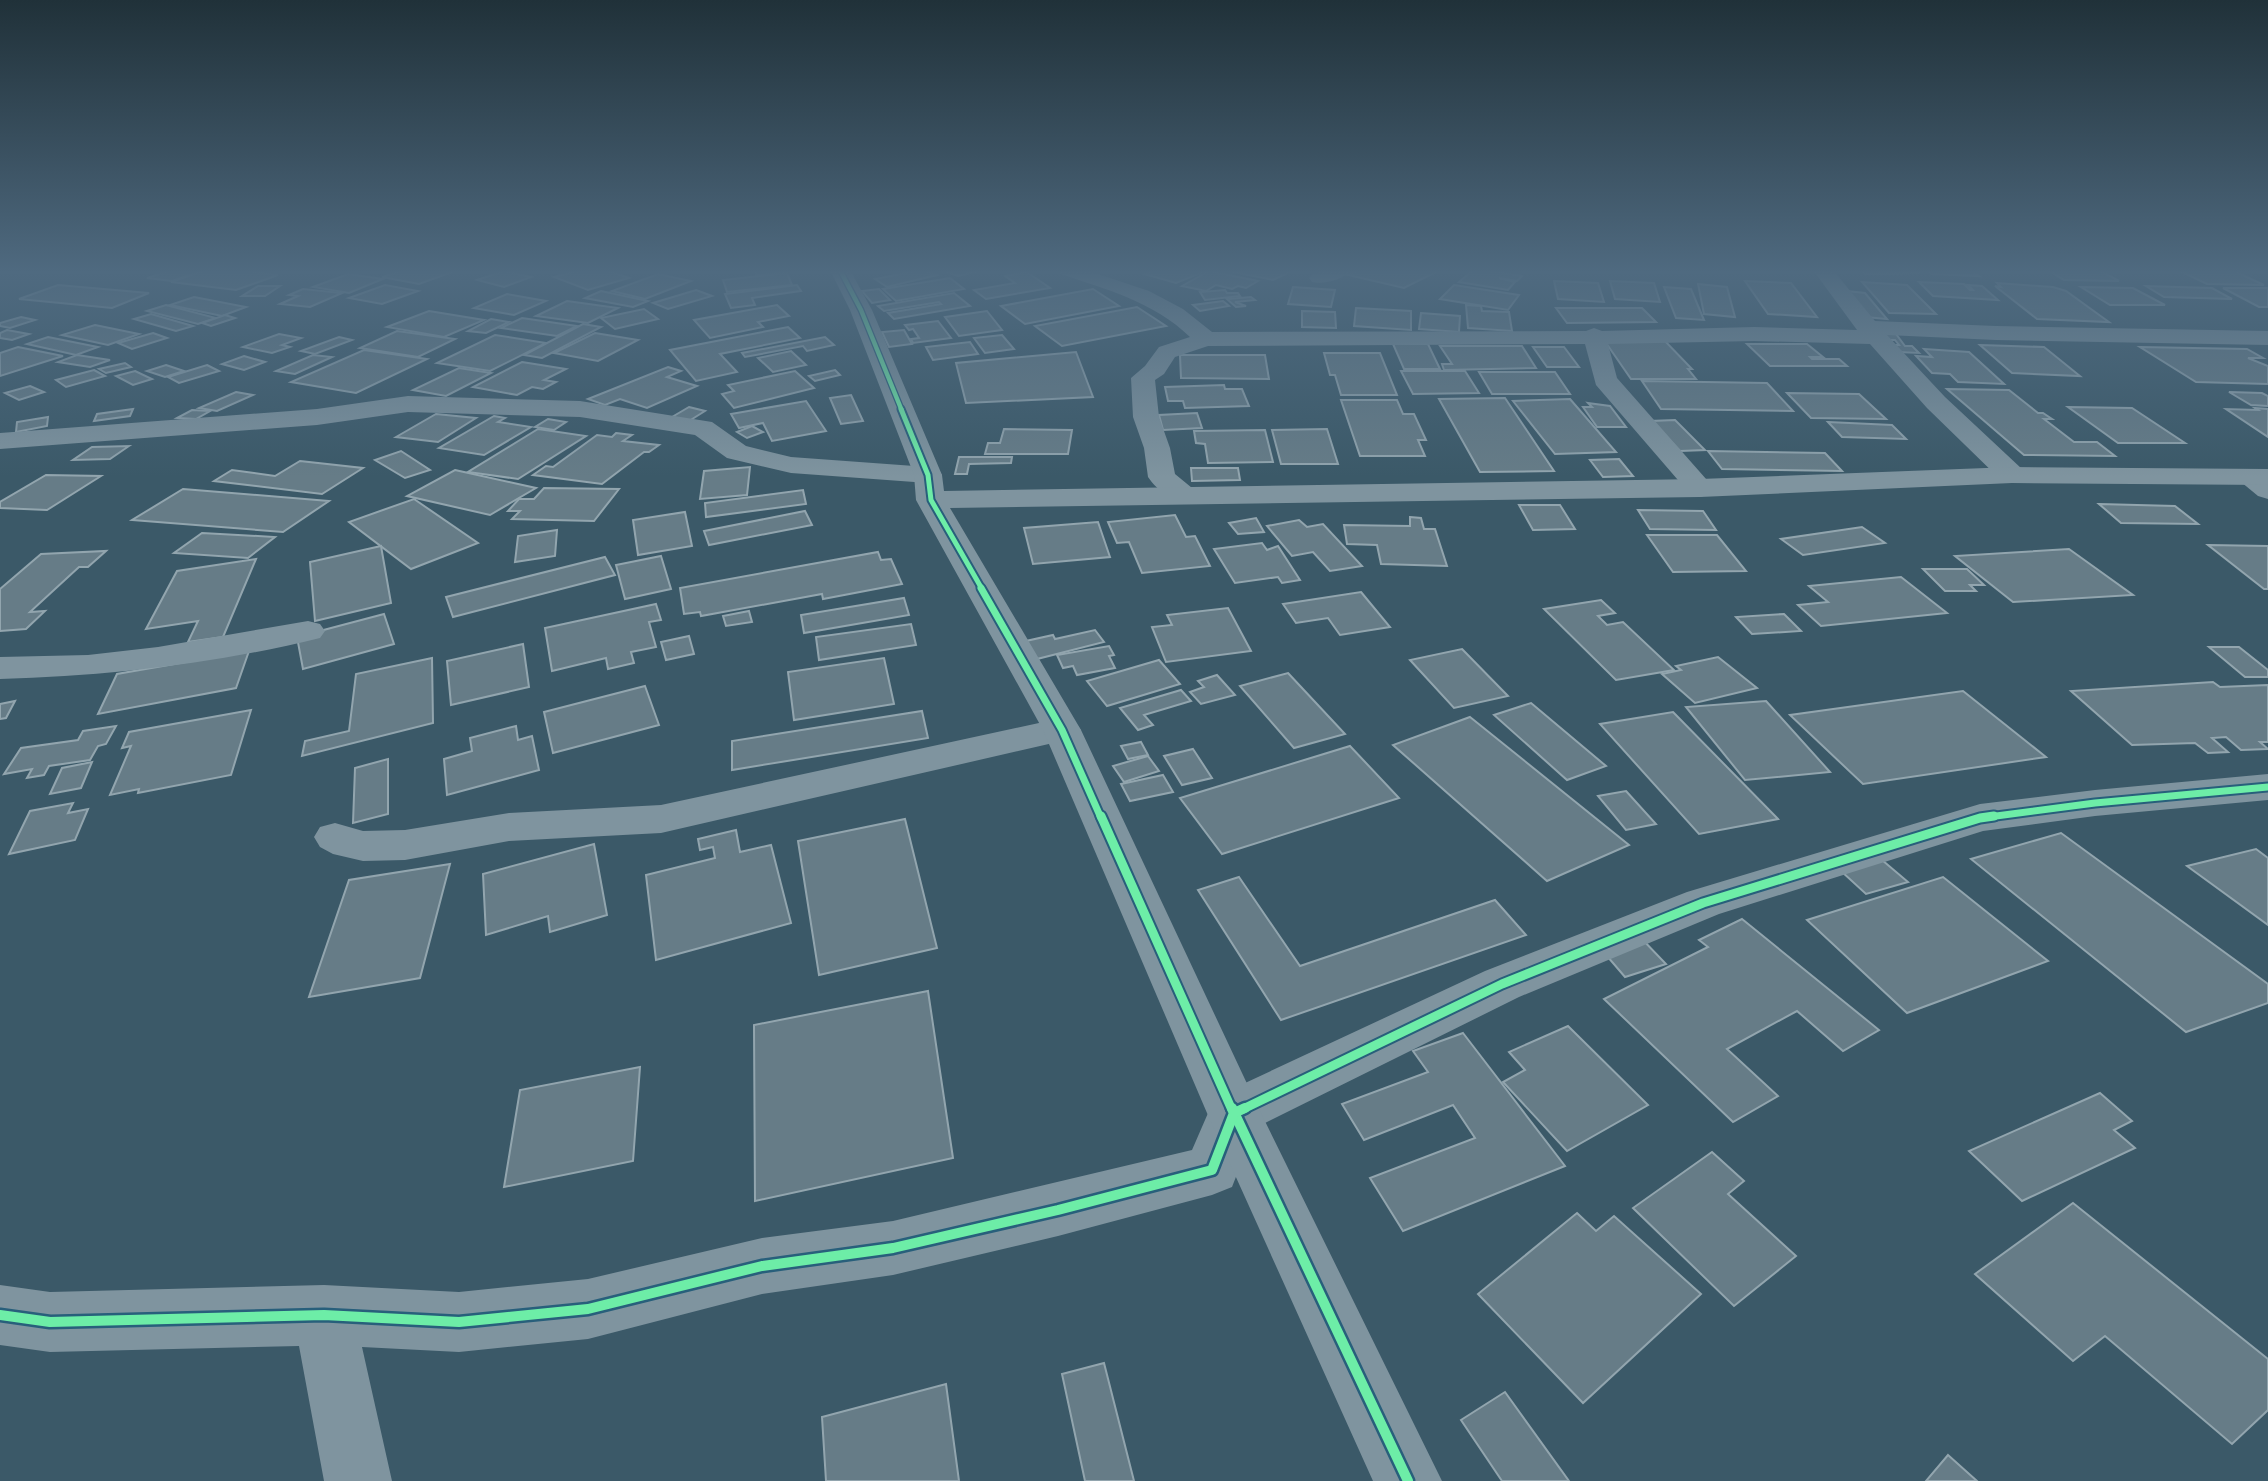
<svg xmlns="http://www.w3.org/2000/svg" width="2268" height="1481" font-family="Manrope,sans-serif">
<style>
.building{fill:#667c87;stroke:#92a5ae;stroke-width:2}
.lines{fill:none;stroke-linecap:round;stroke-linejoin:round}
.minor{fill:#7f949f;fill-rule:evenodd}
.tertiary{fill:#7f949f;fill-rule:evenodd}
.cycleway-far4-casing{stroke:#285f7b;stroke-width:7}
.cycleway-far3-casing{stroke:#285f7b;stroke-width:9}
.cycleway-far2-casing{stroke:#285f7b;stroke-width:11}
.cycleway-far1-casing{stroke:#285f7b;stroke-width:13}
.cycleway-casing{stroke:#285f7b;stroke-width:15}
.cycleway-far4{stroke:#6deda7;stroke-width:4.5}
.cycleway-far3{stroke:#6deda7;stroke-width:5}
.cycleway-far2{stroke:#6deda7;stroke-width:7}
.cycleway-far1{stroke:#6deda7;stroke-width:9}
.cycleway{stroke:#6deda7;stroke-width:10}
</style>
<rect width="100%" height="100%" fill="#3b5968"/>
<g class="building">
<polygon points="172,270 205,270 172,281 147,278"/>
<polygon points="206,270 237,270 278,275 236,290 171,282"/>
<polygon points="404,270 449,270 455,271 419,284 382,277"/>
<polygon points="582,270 606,270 629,278 588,290 554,277"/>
<polygon points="756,270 784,270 784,273 756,275"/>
<polygon points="921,270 937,275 887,287 875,279"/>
<polygon points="941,270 983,270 958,276"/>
<polygon points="1156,270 1200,270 1206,271 1176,283 1144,274"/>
<polygon points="1224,270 1294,270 1273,280"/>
<polygon points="1359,270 1432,270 1438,271 1404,288 1348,275"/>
<polygon points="1473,270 1484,270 1522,276 1517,281 1499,278 1515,282 1508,290 1459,282"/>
<polygon points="1859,270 1914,270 1920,273 1865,274"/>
<polygon points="1926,270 1970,270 1979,276 1932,274"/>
<polygon points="2048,270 2099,270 2119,281 2064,280"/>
<polygon points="2178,270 2232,270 2264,285 2207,284"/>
<polygon points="504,271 531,277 504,287 477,280"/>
<polygon points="1209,271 1258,281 1246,288 1238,286 1232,289 1216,285 1206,291 1182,286"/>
<polygon points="1027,272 1050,288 986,299 974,290 1015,283 1005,276"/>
<polygon points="787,273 792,285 727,292 723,280"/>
<polygon points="348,274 383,279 349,293 313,287"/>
<polygon points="658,274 691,281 645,299 612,291"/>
<polygon points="950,278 964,289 896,301 883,289"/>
<polygon points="1554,281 1598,283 1604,302 1558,299"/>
<polygon points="1610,281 1654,283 1660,302 1615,299"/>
<polygon points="1745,281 1791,283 1817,317 1768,314"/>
<polygon points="1862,282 1907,285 1936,314 1889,313"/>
<polygon points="1919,282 1964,284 1970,290 1973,290 1968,285 1982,286 1998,300 1933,296"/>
<polygon points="1997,283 2053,287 2066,291 2109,322 2037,319 1995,286 2001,287"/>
<polygon points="1698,284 1727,287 1735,317 1704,314"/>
<polygon points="58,285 149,293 112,308 19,299"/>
<polygon points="385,285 418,291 382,304 349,298"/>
<polygon points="797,285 801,291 752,298 755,305 731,308 725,294"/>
<polygon points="1454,285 1519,295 1508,310 1440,299"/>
<polygon points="258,286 280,286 265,296 242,296"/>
<polygon points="2146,286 2212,288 2232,299 2164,297"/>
<polygon points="1293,287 1335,290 1331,307 1288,304"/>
<polygon points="1664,287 1691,289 1704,320 1676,318"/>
<polygon points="2081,287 2133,288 2165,305 2110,305"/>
<polygon points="2223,288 2268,288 2268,307 2259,307"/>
<polygon points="303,289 342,293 310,307 280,304 298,296 289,295"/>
<polygon points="879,289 890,300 872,303 862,291"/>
<polygon points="1093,289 1119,306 1025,324 1001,306"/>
<polygon points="696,290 712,296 668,309 653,303"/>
<polygon points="1225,290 1227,293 1238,293 1240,296 1205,300 1200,292"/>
<polygon points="601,291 648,301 633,307 585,298"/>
<polygon points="1847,291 1865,293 1887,319 1865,317"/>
<polygon points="954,293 970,306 894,319 888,313 941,304 939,302 884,311 878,306"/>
<polygon points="507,294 546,301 514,315 474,308"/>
<polygon points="194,297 246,307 222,316 170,305"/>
<polygon points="1251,297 1255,300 1235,302 1246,306 1236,307 1227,299"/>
<polygon points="567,301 618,308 588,323 536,316"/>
<polygon points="1223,301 1229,306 1200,311 1193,305"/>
<polygon points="166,305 216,318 198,324 147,311"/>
<polygon points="777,305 789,316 758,322 763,327 710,338 694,320"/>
<polygon points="1466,305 1481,306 1482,311 1509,312 1512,331 1468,328"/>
<polygon points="1137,307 1166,326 1062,346 1035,326"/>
<polygon points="1356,308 1411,311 1411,330 1354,326"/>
<polygon points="1556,308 1642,308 1656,322 1567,323"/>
<polygon points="644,309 658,319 615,329 601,318"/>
<polygon points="429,311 484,320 444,337 387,327"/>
<polygon points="987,311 1002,330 959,336 945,317"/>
<polygon points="1302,311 1335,312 1336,328 1302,327"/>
<polygon points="1421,313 1460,316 1459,332 1419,329"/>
<polygon points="151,314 193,326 176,331 134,319"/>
<polygon points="225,315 235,318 211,326 202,323"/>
<polygon points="21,317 35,320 10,328 0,326 0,323"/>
<polygon points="522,318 577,326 557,336 501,328"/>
<polygon points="491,319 509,322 486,333 468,331"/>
<polygon points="938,321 951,338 913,343 911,339 919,338 913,329 909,330 905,325"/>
<polygon points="583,324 601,327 542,358 524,355"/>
<polygon points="95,325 139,334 108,345 62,335"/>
<polygon points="788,327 800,338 720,354 737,372 696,381 670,350"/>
<polygon points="7,330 29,334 12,340 0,338 0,333"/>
<polygon points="904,330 912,344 889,347 882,332"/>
<polygon points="397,331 455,339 418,357 360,348"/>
<polygon points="153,333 167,338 132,349 118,343"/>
<polygon points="595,333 638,340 598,361 554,353"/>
<polygon points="279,334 301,338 282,345 290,347 272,353 243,347"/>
<polygon points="1880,334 1896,334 1905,346 1912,346 1919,353 1898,352 1893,345 1899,345 1895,340 1885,340"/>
<polygon points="495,335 546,343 490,371 437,363"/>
<polygon points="1002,335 1014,349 985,353 974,338"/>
<polygon points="48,337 98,347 76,355 27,344"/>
<polygon points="339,337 352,340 315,354 301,351"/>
<polygon points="825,337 834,345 807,351 803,346 745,357 742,353"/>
<polygon points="1604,340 1664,340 1692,369 1688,369 1696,379 1631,379"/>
<polygon points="970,342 978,354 933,360 926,347"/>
<polygon points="1393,344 1428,344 1440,369 1404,369"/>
<polygon points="1747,344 1807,344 1823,357 1810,357 1812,359 1839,359 1847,366 1770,366"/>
<polygon points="1980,345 2044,347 2080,376 2012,373"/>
<polygon points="1440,346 1522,346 1536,368 1444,370 1442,364 1452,364"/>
<polygon points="18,347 63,356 0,376 0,353"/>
<polygon points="1533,347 1564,347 1579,367 1547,367"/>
<polygon points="2140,347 2247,349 2263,358 2248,358 2268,366 2268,384 2196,382"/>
<polygon points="1924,349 1969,352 2004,384 1958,382 1950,374 1932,373 1916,356 1932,357"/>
<polygon points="364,350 427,359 356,393 291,382"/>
<polygon points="791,351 806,365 773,372 758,358"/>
<polygon points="1076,352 1093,397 966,403 956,363"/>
<polygon points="1324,353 1380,353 1397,395 1341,395 1335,375 1330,375"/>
<polygon points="77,355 110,360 90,367 58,362"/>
<polygon points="313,355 332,357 295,374 276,371"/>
<polygon points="1180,355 1265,355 1269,379 1181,378"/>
<polygon points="244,356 265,362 244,370 222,364"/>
<polygon points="522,362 566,369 544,380 556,382 543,389 532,387 517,395 473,387"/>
<polygon points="125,363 131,367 106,373 99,369"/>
<polygon points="166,365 184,371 165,377 147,371"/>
<polygon points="207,365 219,371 179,383 168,377"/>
<polygon points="668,367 681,371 667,377 697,386 647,408 620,399 605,405 588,399"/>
<polygon points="459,368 491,373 446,396 413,390"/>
<polygon points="94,370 105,376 66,387 56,380"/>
<polygon points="835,370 840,375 815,381 809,376"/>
<polygon points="135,371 152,379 133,385 116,376"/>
<polygon points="795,371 814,388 734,408 722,394 734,391 728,385"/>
<polygon points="1401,371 1465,371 1479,393 1413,394"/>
<polygon points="1479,372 1555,372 1570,394 1492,394"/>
<polygon points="1642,381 1767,383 1793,411 1661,409"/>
<polygon points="1224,385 1225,389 1242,389 1249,406 1185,408 1183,401 1168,401 1165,387"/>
<polygon points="30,386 44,392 19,400 5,393"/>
<polygon points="1947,389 2009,390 2038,413 2043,413 2052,419 2044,419 2074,442 2097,442 2115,456 2024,455"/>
<polygon points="236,392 253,395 217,411 199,408"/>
<polygon points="2229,392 2262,393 2268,396 2268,406 2251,405"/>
<polygon points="1787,393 1859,394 1886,419 1811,418"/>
<polygon points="851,395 863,421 841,424 830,398"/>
<polygon points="1505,398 1554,471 1480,472 1439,399"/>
<polygon points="1570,399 1616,452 1555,454 1513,401"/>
<polygon points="1341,400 1397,400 1403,414 1414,414 1426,440 1418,440 1425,456 1360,456"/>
<polygon points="806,401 826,431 772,441 763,423 739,428 731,414"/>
<polygon points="1588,403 1610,406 1626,427 1597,427 1583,407 1592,407"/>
<polygon points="689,407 705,411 689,421 672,417"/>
<polygon points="2068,407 2132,408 2185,443 2118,443"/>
<polygon points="2255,408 2268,409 2268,437 2226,409 2258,410"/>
<polygon points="133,409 130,416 94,421 97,414"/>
<polygon points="192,410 210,411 196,419 177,418"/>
<polygon points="1197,413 1202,428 1163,430 1159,415"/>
<polygon points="436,414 476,418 438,442 396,437"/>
<polygon points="494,416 505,418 498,422 531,427 484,455 439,448"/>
<polygon points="48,417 47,426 16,432 17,422"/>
<polygon points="548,419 566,422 554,430 535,427"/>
<polygon points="1675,420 1705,450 1680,451 1651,421"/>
<polygon points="1828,422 1892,425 1906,439 1842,437"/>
<polygon points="752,426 763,432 747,438 737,432"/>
<polygon points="538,429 586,436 518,479 468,472"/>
<polygon points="1004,429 1072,430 1068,454 985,454 988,443 1000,443"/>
<polygon points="1327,429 1338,464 1281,464 1272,430"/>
<polygon points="1265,430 1273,462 1208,463 1205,444 1196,443 1194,431"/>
<polygon points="616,433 632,435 623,441 659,445 649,452 644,452 602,484 533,475 546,466 553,467 597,435 612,437"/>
<polygon points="129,446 110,459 73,460 92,447"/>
<polygon points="401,451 430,470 405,478 375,460"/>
<polygon points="1708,451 1825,453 1842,471 1722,469"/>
<polygon points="959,457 1012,457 1011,463 969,464 967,474 955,474"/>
<polygon points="1619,459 1633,476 1603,477 1590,460"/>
<polygon points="300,461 363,468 322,494 214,481 232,470 275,476"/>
<polygon points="750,467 747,495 700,499 704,471"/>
<polygon points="1191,468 1238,468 1240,480 1192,481"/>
<polygon points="455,470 536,488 490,515 407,496"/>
<polygon points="46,475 101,476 47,510 0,508 0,502"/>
<polygon points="544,488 619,489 594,521 512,519 520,511 508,511 519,499 534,499"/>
<polygon points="183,489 329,501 283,532 132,520"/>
<polygon points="803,490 806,504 706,517 705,503"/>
<polygon points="414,499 478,543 411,569 349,522"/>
<polygon points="2099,504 2175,506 2198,524 2121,523"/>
<polygon points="1519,505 1560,505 1575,529 1533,530"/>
<polygon points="1638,510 1703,511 1716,530 1650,529"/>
<polygon points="805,511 812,525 709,545 704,531"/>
<polygon points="685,512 692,546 638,555 633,520"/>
<polygon points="1175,515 1186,537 1195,536 1210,566 1142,573 1129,542 1117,543 1108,522"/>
<polygon points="1410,517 1421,518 1424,529 1435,529 1447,566 1381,564 1377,545 1347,544 1344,525 1410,526"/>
<polygon points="1256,518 1264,532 1238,534 1229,523"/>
<polygon points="1299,520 1307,527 1323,524 1362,566 1330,571 1313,552 1292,556 1267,526"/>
<polygon points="1098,522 1110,557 1033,564 1024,528"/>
<polygon points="1862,527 1885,543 1803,555 1781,539"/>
<polygon points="557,530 555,556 515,562 518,536"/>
<polygon points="202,533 275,537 248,558 174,553"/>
<polygon points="1647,535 1717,535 1746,571 1673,572"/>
<polygon points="1262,543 1267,550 1278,546 1300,580 1282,583 1278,577 1235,583 1214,549"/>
<polygon points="2208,545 2268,546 2268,589 2264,589"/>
<polygon points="381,546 391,603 315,621 310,562"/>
<polygon points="2069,549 2133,595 2013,602 1955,556"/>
<polygon points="106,551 88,567 79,567 30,612 45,611 26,629 0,631 0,589 41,554"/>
<polygon points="878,552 881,560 891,559 902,584 823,599 822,594 701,616 700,612 684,614 680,588"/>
<polygon points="661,556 671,589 625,599 616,565"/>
<polygon points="605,557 615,575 453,617 446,597"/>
<polygon points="256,559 223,637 188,642 198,621 146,629 177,571"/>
<polygon points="1923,569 1967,569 1984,585 1970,585 1976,591 1945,591"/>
<polygon points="1901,577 1947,613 1821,626 1798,605 1828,602 1809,586"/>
<polygon points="1361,592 1390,627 1340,635 1328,618 1296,623 1283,604"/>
<polygon points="904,598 909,615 804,633 801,615"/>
<polygon points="1601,600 1615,613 1598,616 1607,625 1623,622 1674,670 1616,680 1544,609"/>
<polygon points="656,604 661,620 649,622 656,647 631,652 634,663 608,669 606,658 552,671 545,628"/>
<polygon points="1228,608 1251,651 1166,662 1152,627 1172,625 1167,615"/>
<polygon points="749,611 752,622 726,626 723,616"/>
<polygon points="384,614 394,644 303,669 297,637"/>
<polygon points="1784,614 1801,631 1752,634 1736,617"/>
<polygon points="911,624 916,645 819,660 816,637"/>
<polygon points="1095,630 1104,642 1037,659 1026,641 1053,635 1055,639"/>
<polygon points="689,636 694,654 666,660 661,642"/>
<polygon points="523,644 529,687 451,705 447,661"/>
<polygon points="1109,646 1114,655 1109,656 1115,668 1077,675 1073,666 1063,668 1057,655"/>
<polygon points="2209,647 2239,647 2268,670 2268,677 2245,677"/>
<polygon points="1462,649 1508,696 1454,708 1410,660"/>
<polygon points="249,651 236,688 98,714 117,674"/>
<polygon points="1718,657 1757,688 1695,703 1662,674 1681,670 1676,666"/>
<polygon points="432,658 433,723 302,756 305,741 349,731 356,674"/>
<polygon points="884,658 894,704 794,720 788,672"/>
<polygon points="1159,660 1180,684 1107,706 1087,681"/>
<polygon points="1288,673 1345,734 1294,748 1240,686"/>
<polygon points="1217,675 1235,695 1201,704 1190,692 1204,687 1198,681"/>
<polygon points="2213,682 2220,687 2268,685 2268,742 2260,742 2268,749 2241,750 2226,737 2212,738 2228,752 2208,753 2195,743 2132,745 2071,691"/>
<polygon points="645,686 659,725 553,753 544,712"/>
<polygon points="1181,690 1191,701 1144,715 1153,725 1138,730 1120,708"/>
<polygon points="1963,691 2046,757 1863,784 1790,715"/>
<polygon points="15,701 6,718 0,719 0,704"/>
<polygon points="1766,701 1830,772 1745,780 1686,707"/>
<polygon points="1531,703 1606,766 1567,780 1494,715"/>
<polygon points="251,710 231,775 138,793 139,789 110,795 131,746 122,748 129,732"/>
<polygon points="922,711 928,738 732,770 732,741"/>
<polygon points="1673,712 1778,819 1699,834 1600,724"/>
<polygon points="1470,717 1629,845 1547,881 1393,745"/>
<polygon points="116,726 106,744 98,746 90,760 49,766 44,775 27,778 32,769 4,774 21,748 78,740 83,731"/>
<polygon points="516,726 518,740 532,736 539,770 447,795 444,759 472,751 470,738"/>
<polygon points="1141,742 1148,755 1128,759 1121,746"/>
<polygon points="1350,746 1399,798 1222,854 1180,798"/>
<polygon points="1193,749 1212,778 1182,785 1164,756"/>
<polygon points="1148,756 1159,771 1124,782 1113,766"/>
<polygon points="388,759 388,814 353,823 355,768"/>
<polygon points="92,762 81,788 50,794 62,768"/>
<polygon points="1163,775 1173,792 1130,801 1121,784"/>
<polygon points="1626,791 1656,824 1626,830 1598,796"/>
<polygon points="73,803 68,813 88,809 75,840 9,854 30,811"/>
<polygon points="905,819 937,948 819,975 798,841"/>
<polygon points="736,830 740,852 771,845 791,923 656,960 646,875 715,858 713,847 700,850 698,839"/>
<polygon points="2061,833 2268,984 2268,1003 2186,1032 1971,859"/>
<polygon points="594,844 607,915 550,932 548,916 486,935 483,874"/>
<polygon points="2256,849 2268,858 2268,925 2187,866"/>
<polygon points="1882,860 1908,882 1866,894 1841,871"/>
<polygon points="450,864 420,978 309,997 349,880"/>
<polygon points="1239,877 1300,966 1495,900 1526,935 1281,1020 1198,890"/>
<polygon points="1943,877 2048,961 1907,1013 1807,920"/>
<polygon points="1742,919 1879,1030 1843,1051 1797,1011 1727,1049 1778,1096 1733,1122 1604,999 1708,947 1699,940"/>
<polygon points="1640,937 1666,964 1625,977 1601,949"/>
<polygon points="928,991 953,1158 755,1201 754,1025"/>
<polygon points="1568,1026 1648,1105 1567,1151 1503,1082 1525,1070 1509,1052"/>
<polygon points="1463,1033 1565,1166 1403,1231 1370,1178 1475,1138 1453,1105 1364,1140 1342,1104 1428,1072 1413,1051"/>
<polygon points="640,1067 633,1161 504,1187 520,1090"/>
<polygon points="2100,1093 2132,1121 2114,1130 2135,1148 2022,1201 1969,1151"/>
<polygon points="1712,1152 1744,1181 1728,1194 1796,1256 1734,1306 1633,1208"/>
<polygon points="2073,1203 2268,1359 2268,1410 2232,1444 2105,1336 2073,1361 1975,1274"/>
<polygon points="1577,1213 1596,1231 1614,1216 1701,1294 1583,1403 1478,1294"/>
<polygon points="1104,1363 1134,1481 1085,1481 1062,1374"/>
<polygon points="946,1384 959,1481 826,1481 822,1417"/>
<polygon points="1505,1392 1569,1481 1502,1481 1461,1420"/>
<polygon points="1948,1455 1977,1481 1926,1481"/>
</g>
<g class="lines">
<g class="minor">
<path d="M1057,270H1086L1149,291L1183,309L1212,332L1586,331L1594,328L1602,331L1754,327L1857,330L1813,270H1833L1875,321L1996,326L2268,331V345L1996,340L1887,335L1945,397L2022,469L2026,475L2022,481L2012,483L2002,481L1927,408L1870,344L1754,341L1608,344L1617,378L1714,488L1710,494L1700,497L1690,494L1596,385L1585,344L1208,346L1175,357L1164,374L1155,380L1159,417L1170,448L1175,474L1203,497L1199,503C1180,508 1159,493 1148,477L1144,448L1133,417L1131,378L1145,366L1159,347L1190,337C1154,302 1106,289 1060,274Z"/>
<path d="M1324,270H1352C1344,279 1324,285 1312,282L1309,278L1312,274Z"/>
<polygon points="408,396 580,401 712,422 746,446 791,457 928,467 938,469 942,475 938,481 928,483 791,473 727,458 695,435 580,417 408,412 317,425 0,449 0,433 317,409"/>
<polygon points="2249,469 2268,477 2268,499 2258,496 2235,477 2239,471"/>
<path d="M308,621L320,624L325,631L320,638C215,664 108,676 0,679V657L88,655L158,647Z"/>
<polygon points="1062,718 1075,722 1081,730 1075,738 661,833 509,841 405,860 363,861 333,854 320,847 314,837 320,827 335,823 363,831 405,830 509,813 661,805"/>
<polygon points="2268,774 2268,800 2095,816 1983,831 1719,914 1519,997 1255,1128 1232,1187 1212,1195 1058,1236 893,1275 762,1294 588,1339 459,1352 362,1347 392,1481 324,1481 299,1346 50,1352 0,1345 0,1285 50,1292 324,1285 459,1292 588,1279 762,1238 893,1221 1192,1150 1215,1097 1485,971 1687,892 1980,804 2095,790"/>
</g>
<polygon class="tertiary" points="830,270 850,270 872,310 942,475 944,491 1700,479 2012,467 2268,469 2268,485 2012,483 1700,497 950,508 1081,730 1258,1107 1442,1481 1373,1481 1207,1113 1043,730 916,500 914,475 850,310"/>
<g class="cycleway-far4-casing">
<polyline id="cycleway-far4" points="840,270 861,310 902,411"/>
</g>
<g class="cycleway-far3-casing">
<polyline id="cycleway-far3" points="901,409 928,475 931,500 982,589"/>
</g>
<g class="cycleway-far2-casing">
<g id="cycleway-far2">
<polyline points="981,588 1062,730 1101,818"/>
<polyline points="1981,818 2095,803 2268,787"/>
</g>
</g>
<g class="cycleway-far1-casing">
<g id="cycleway-far1">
<polyline points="1101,816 1232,1110"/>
<polyline points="1241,1110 1502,984 1703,903 1980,818 1994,816"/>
</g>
</g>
<g class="cycleway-casing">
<g id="cycleway">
<polyline points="1232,1108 1408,1481"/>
<polyline points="0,1315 50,1322 324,1315 459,1322 588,1309 762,1266 893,1248 1058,1210 1212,1170 1234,1113 1245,1108"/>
</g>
</g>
<use href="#cycleway-far4" class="cycleway-far4"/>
<use href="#cycleway-far3" class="cycleway-far3"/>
<use href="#cycleway-far2" class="cycleway-far2"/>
<use href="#cycleway-far1" class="cycleway-far1"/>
<use href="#cycleway" class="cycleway"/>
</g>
<linearGradient id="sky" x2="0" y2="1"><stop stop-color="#203139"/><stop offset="0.57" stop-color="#4f6a80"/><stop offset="1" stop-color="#4f6a80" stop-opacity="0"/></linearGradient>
<rect width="2268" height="477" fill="url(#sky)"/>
</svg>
